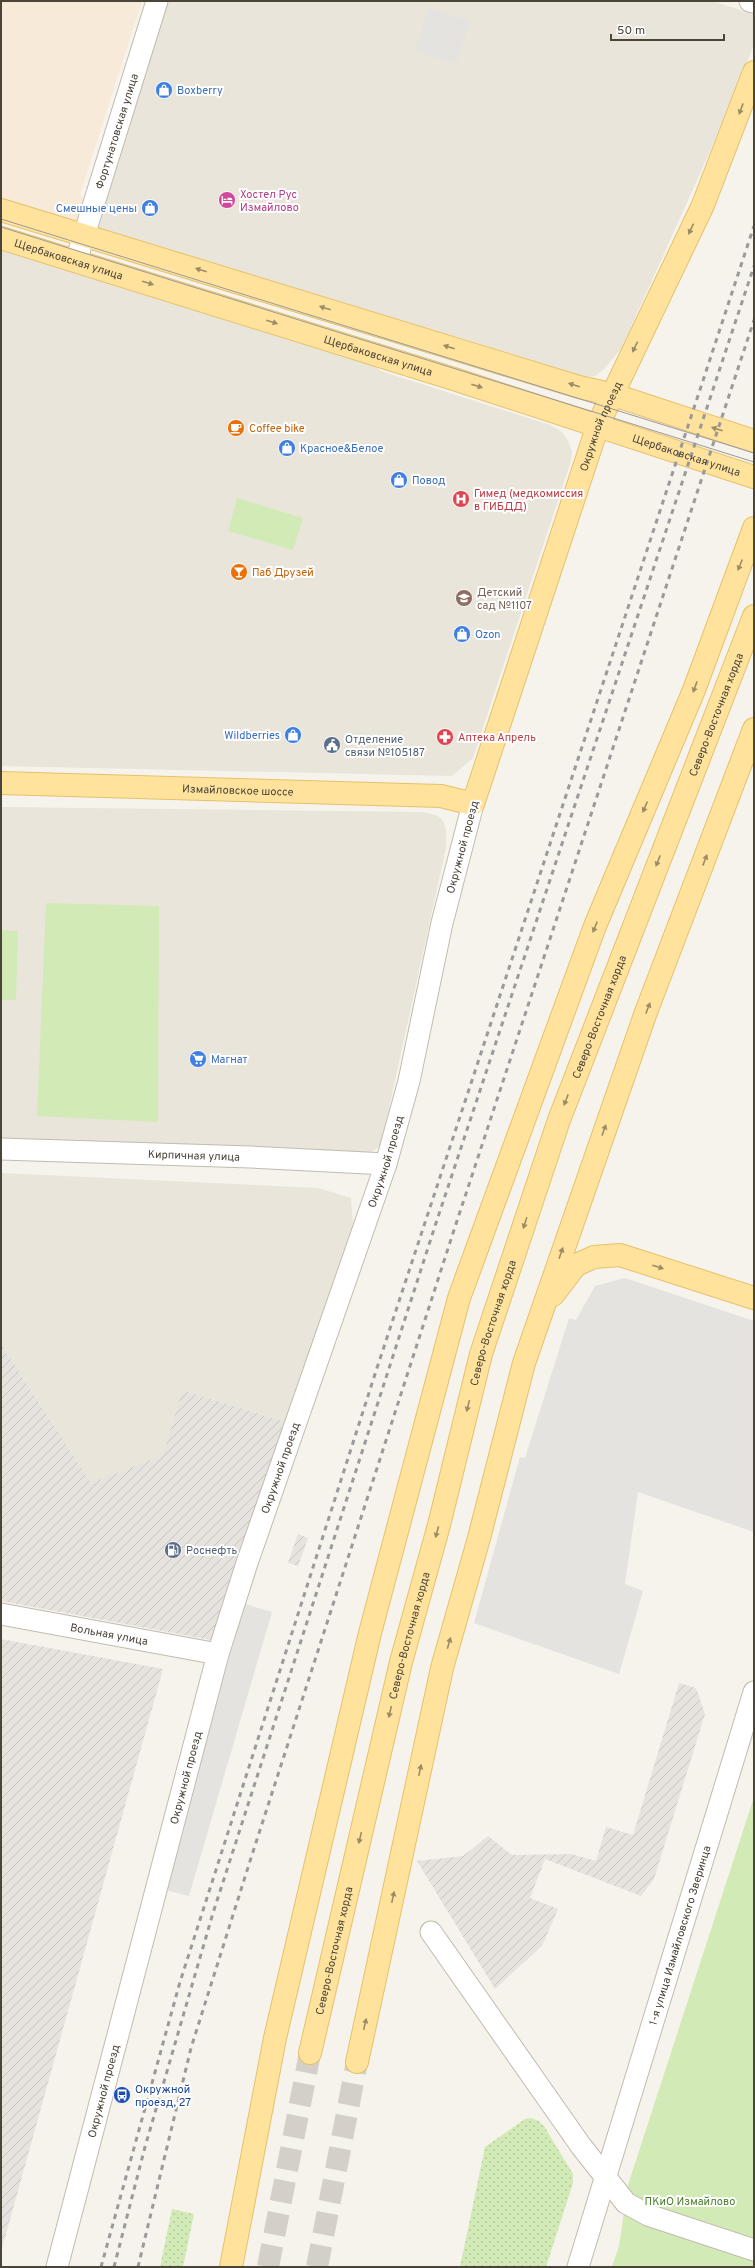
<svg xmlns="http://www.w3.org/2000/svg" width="755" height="2268" font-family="Overpass,sans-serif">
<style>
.residential{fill:#eae5da}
.commercial{fill:#f7ead8}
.industrial{fill:url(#industrial-furrows)}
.grass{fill:url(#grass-dots)}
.park{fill:#d2eab5}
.parking{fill:#e5e3e0}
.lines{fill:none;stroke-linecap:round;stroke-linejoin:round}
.major-tunnel{stroke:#d4d0c8;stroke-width:22;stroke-dasharray:22 11;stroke-linecap:butt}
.minor-casing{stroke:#c2bbae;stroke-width:23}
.major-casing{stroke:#e6c16a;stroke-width:24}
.minor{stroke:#fff;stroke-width:21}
.major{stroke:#ffe39c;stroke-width:22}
.tram{stroke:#9a9a9a;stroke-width:1}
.rail{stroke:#9a9a9a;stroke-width:3;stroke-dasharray:5 5;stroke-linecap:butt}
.oneway{fill:#9c8c66}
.labels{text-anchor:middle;stroke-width:4;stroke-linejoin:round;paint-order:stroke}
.shop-label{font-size:11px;fill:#366cbe;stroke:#fff;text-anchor:start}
.street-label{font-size:11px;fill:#4b4439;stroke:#fff}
.hotel-label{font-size:11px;fill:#b23c85;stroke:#fff;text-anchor:start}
.food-label{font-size:11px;fill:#c56008;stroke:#fff;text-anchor:start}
.health-label{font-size:11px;fill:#be3a42;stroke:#fff;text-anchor:start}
.education-label{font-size:11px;fill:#785e54;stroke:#fff;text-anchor:start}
.service-label{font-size:11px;fill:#4e5e75;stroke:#fff;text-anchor:start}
.transit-label{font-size:11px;fill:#164399;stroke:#fff;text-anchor:start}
.park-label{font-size:11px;fill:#4a7f2a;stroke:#fff}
</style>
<defs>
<pattern id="industrial-furrows" width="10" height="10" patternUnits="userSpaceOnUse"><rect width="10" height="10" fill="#e6e2dd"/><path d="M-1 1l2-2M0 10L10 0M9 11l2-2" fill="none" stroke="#c7c3be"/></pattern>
<pattern id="grass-dots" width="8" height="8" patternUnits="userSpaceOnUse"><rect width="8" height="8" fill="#d2eab5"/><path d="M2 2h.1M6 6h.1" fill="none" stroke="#b6ca9c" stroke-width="1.8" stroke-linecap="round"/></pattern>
</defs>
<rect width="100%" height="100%" fill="#f6f3ec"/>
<g class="residential">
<polygon points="167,1 712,1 754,14 754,45 708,156 621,349 603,370 595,376 585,377 455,336 439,336 100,232 95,221"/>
<polygon points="1,248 368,361 381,371 550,425 562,432 568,441 572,451 571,461 473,758 452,776 1,766"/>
<polygon points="1,807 423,812 438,816 443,821 446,830 446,848 381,1144 371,1153 1,1138"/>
<polygon points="1,1173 318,1188 351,1198 353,1224 285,1422 182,1390 163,1455 91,1483 1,1344"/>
</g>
<polygon class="commercial" points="1,1 142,1 80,194 87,205 81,220 75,223 1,203"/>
<g class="industrial">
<polygon points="1,1344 91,1483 163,1455 182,1390 285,1422 211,1640 1,1601"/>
<polygon points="298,1534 308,1538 298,1566 288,1563"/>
<polygon points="1,1639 163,1669 1,2252"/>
<polygon points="679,1683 696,1688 705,1714 654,1879 641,1896 545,1859 530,1898 558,1909 542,1946 495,1989 417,1861 463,1856 488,1836 512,1855 571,1854 596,1861 606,1827 633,1835"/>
</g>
<g class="grass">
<polygon points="531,2118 539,2121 544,2126 573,2174 573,2183 546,2267 460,2267 485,2147 525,2119"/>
<polygon points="172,2209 194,2214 183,2267 160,2267"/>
</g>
<g class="park">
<polygon points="237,498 303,518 293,550 228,531"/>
<polygon points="46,903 159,906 158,1122 37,1116"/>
<polygon points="1,930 18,931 16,1000 1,1000"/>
<polygon points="754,1797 754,2267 612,2267 619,2246 628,2185"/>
</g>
<g class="parking">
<polygon points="429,7 470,21 456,64 415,51"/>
<polygon points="625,1278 754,1321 754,1532 638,1492 625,1584 643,1591 619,1674 474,1623 520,1457 525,1458 569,1318 576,1320 595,1286"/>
<polygon points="245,1604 272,1612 189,1896 162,1889"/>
</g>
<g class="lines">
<g class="major-tunnel">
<polyline points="268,2267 310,2053"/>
<polyline points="317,2267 357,2062"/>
</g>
<g class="minor-casing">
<g id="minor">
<polyline points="750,1 754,2"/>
<path id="s1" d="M76,261L157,1"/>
<path id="s2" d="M1,1149L250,1157L386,1164"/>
<path id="s3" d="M1,1614L218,1654"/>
<polyline points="431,1932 581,2146 626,2203 648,2215 754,2250"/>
<path id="s4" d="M57,2267L218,1654L247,1563L386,1164L409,1081L442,923L473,804"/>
<path id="s5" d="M578,2267L754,1692"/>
</g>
</g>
<g class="major-casing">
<g id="major">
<polyline points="1,210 579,387 611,394 754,441"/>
<path id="s6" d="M1,238L457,380L754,477"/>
<path id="s7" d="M1,783L441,796L473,804L598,425L703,205L754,72"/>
<polyline points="553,1295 576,1265 594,1257 620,1255 754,1298"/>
<path id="s8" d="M310,2053L401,1662L439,1525L481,1354L559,1120L754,616"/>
<polyline points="357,2062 442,1668 479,1538 524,1363 646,1012 754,729"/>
<polyline points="231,2267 275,2038 370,1633 459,1298 595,926 694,690 754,528"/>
</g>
</g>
<use href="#minor" class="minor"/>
<use href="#major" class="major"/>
<g class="tram">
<polyline points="1,219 754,453"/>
<polyline points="1,227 754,462"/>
</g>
<g class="rail">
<polyline points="101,2267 180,1982 376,1371 754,226"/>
<polyline points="114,2267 145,2147 213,1913 436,1223 754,266"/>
<polyline points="138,2267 191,2048 251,1858 454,1230 754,320"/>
</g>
</g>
<defs><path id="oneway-solid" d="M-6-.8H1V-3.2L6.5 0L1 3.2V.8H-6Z"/></defs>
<g class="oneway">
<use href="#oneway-solid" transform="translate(741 109) rotate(110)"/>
<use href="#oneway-solid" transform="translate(691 229) rotate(115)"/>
<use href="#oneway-solid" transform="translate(201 270) rotate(-163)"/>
<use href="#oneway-solid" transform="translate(148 283) rotate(17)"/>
<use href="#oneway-solid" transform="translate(325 308) rotate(-163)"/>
<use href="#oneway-solid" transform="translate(272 322) rotate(17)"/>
<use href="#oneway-solid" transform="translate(449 347) rotate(-163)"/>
<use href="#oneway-solid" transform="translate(635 347) rotate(116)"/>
<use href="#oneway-solid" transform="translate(574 385) rotate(-163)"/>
<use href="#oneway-solid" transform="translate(477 386) rotate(18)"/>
<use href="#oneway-solid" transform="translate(717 429) rotate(-162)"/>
<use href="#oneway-solid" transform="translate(740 565) rotate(112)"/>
<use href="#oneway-solid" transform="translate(695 687) rotate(110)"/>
<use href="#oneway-solid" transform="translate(645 807) rotate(113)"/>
<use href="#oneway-solid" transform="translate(705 860) rotate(-69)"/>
<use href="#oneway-solid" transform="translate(658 861) rotate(111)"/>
<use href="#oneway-solid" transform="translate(595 927) rotate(112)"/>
<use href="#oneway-solid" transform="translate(648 1008) rotate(-69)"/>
<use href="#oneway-solid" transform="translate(566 1100) rotate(111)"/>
<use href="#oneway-solid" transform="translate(604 1130) rotate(-70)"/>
<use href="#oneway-solid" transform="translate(525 1223) rotate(108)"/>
<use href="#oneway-solid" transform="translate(561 1253) rotate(-71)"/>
<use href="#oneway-solid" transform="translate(658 1267) rotate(18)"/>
<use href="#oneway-solid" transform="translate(468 1406) rotate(104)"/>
<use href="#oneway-solid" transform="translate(437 1532) rotate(105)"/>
<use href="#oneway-solid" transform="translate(449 1643) rotate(-74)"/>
<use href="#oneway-solid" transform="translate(390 1712) rotate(103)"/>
<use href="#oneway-solid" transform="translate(420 1770) rotate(-78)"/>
<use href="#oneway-solid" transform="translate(360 1838) rotate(103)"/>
<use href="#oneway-solid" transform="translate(393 1897) rotate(-78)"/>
<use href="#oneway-solid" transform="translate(365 2024) rotate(-77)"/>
</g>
<defs>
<g id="shop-disc" transform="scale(0.9)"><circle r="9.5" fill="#3f7fe0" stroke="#fff"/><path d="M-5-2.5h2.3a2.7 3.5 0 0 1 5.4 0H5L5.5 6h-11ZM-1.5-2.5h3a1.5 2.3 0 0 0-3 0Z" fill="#fff"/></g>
<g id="hotel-disc" transform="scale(0.9)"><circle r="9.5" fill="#d1479c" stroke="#fff"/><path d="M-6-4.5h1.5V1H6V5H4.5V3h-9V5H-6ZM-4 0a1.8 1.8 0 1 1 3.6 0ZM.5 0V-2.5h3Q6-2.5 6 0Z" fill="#fff"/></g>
<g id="cafe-disc" transform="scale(0.9)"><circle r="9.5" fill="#e8710a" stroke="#fff"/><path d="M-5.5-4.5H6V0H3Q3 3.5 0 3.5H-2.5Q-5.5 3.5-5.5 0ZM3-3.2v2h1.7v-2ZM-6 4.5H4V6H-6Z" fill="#fff"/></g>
<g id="hospital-disc" transform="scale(0.9)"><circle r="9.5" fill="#e0444e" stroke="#fff"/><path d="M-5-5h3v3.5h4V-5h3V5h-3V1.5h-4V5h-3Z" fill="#fff"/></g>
<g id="bar-disc" transform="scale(0.9)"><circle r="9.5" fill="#e8710a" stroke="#fff"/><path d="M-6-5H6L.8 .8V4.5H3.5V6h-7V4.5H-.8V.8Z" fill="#fff"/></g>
<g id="school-disc" transform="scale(0.9)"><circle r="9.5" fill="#8d6e63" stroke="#fff"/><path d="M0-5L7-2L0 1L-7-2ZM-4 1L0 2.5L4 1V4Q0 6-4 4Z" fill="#fff"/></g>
<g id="pharmacy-disc" transform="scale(0.9)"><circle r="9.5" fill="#e0444e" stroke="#fff"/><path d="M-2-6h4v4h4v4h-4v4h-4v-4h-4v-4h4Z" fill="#fff"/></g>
<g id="civic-disc" transform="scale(0.9)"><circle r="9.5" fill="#5c6f8a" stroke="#fff"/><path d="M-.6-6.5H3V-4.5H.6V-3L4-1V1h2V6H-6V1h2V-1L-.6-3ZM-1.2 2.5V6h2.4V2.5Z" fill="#fff"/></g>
<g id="supermarket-disc" transform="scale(0.9)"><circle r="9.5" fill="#3f7fe0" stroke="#fff"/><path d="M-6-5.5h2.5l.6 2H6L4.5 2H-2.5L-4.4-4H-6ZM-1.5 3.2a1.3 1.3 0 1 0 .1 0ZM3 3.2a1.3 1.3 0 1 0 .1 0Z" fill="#fff"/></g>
<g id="fuel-disc" transform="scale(0.9)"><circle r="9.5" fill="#5c6f8a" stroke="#fff"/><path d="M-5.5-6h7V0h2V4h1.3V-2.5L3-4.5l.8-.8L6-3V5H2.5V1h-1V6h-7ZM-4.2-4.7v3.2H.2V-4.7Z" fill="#fff"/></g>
<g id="bus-disc" transform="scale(0.9)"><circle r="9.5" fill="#1a4fb4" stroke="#fff"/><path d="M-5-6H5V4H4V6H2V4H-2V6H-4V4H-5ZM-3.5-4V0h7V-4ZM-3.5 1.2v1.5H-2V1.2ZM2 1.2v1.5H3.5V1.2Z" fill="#fff"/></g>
</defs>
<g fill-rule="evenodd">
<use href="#shop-disc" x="164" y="90"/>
<use href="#hotel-disc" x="227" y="200"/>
<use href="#shop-disc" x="150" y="208"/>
<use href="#cafe-disc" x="236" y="428"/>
<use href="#shop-disc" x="287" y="448"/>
<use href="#shop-disc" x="399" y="480"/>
<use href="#hospital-disc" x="461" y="499"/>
<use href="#bar-disc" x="239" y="572"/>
<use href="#school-disc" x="464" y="598"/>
<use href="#shop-disc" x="462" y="634"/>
<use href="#shop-disc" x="293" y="735"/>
<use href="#pharmacy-disc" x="445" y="737"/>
<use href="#civic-disc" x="332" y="745"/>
<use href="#supermarket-disc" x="198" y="1059"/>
<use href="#fuel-disc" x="173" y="1550"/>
<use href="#bus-disc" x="122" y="2095"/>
</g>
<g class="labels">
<g class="shop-label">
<text x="177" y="94">Boxberry</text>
<text x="137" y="212" text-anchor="end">Смешные цены</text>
<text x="300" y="452">Красное&amp;Белое</text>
<text x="412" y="484">Повод</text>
<text x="475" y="638">Ozon</text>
<text x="280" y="739" text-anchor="end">Wildberries</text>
<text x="211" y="1063">Магнат</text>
</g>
<g class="street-label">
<text dy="4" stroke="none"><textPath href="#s1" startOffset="136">Фортунатовская улица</textPath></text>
<text dy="4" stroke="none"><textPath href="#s6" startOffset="71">Щербаковская улица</textPath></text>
<text dy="4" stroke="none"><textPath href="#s6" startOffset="395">Щербаковская улица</textPath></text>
<text dy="4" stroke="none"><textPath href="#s7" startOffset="872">Окружной проезд</textPath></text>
<text dy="4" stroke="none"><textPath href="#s6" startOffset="719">Щербаковская улица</textPath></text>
<text dy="4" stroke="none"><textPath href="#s8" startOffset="1401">Северо-Восточная хорда</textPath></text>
<text dy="4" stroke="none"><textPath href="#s7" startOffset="237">Измайловское шоссе</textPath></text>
<text transform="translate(462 847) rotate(-75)" y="4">Окружной проезд</text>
<text dy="4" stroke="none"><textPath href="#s8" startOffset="1077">Северо-Восточная хорда</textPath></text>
<text dy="4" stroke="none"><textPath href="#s2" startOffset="193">Кирпичная улица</textPath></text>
<text dy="4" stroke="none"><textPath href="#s4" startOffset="1154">Окружной проезд</textPath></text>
<text dy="4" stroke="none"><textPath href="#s8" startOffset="753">Северо-Восточная хорда</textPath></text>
<text dy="4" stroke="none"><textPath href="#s4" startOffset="830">Окружной проезд</textPath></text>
<text dy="4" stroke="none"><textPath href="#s3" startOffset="110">Вольная улица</textPath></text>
<text dy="4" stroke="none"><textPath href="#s8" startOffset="429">Северо-Восточная хорда</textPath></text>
<text dy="4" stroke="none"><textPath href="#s4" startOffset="506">Окружной проезд</textPath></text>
<text dy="4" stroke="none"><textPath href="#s5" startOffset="347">1-я улица Измайловского Зверинца</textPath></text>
<text dy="4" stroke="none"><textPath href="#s8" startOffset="105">Северо-Восточная хорда</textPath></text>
<text dy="4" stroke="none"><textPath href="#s4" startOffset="182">Окружной проезд</textPath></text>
</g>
<g class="hotel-label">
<text x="240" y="198">Хостел Рус<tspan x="240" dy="13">Измайлово</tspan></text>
</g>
<g class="food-label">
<text x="249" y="432">Coffee bike</text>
<text x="252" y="576">Паб Друзей</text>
</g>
<g class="health-label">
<text x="474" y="497">Гимед (медкомиссия<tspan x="474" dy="13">в ГИБДД)</tspan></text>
<text x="458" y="741">Аптека Апрель</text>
</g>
<g class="education-label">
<text x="477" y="596">Детский<tspan x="477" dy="13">сад №1107</tspan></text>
</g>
<g class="service-label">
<text x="345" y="743">Отделение<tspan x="345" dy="13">связи №105187</tspan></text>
<text x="186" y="1554">Роснефть</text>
</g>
<g class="transit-label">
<text x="135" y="2093">Окружной<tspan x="135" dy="13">проезд, 27</tspan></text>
</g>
<g class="park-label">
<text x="690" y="2205">ПКиО Измайлово</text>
</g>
</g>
<rect width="755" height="2268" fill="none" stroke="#4b4439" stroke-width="4"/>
<path d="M611 34v6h113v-6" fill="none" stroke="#4b4439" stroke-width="2"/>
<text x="617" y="34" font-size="12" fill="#4b4439" stroke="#ffffff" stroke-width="3" paint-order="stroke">50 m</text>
</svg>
